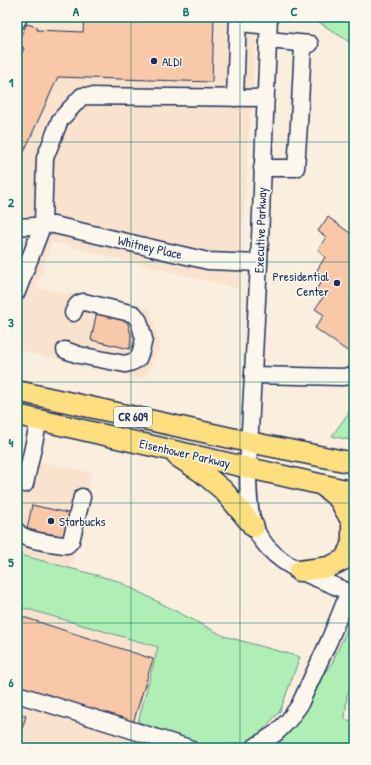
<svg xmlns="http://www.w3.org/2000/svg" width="371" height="765" font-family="'Patrick Hand',sans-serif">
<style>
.built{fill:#f9e3ce}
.green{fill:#afeeb5;stroke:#658e8a}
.building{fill:#f8c8a8;stroke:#1b2f5e}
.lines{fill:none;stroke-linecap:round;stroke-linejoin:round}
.minor-casing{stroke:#1b2f5e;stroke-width:19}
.major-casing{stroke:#1b2f5e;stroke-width:23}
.minor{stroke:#fbf7ec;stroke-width:16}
.major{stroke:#fedf80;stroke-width:20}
.grid{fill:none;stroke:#0f766e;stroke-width:1;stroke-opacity:0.55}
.poi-dot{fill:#1b2f5e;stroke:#fbf7ec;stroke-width:1.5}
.labels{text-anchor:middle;stroke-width:3;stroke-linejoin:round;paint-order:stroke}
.shield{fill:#fbf7ec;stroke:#5e6b89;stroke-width:1}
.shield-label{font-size:12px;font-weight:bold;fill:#1b2f5e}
.poi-label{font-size:13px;fill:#1b2f5e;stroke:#fbf7ec;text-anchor:start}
.street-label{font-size:13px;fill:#1b2f5e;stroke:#fbf7ec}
.neatline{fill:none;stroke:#0f766e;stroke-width:1.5}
.grid-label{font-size:13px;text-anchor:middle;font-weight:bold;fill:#0f766e}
</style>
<rect width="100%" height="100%" fill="#faeede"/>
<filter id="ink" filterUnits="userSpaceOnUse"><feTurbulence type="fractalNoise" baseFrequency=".025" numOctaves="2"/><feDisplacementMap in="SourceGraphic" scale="8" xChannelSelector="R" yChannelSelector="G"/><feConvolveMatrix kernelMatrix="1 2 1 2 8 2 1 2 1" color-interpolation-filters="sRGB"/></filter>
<g filter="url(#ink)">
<g class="built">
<polygon points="17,17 257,17 239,289 52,242 36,288 150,308 160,348 143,379 17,350"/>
<polygon points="17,456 92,473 70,568 17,554"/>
<polygon points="17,606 158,647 127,748 17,748"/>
</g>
<g class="green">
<polygon points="311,17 354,17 354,45"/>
<polygon points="354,405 354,441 332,436"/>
<polygon points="17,554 118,581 224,636 300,657 280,711 252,742 206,747 138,722 158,647 17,606"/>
<polygon points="354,613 354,682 347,695 345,719 354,722 354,748 261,748 319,681 333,661"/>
</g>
<g class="building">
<polygon points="84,17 214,17 212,82 58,77 17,167 17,64 24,48 17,42 27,24 37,27 37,30 83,32"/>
<polygon points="328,217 354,236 354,348 350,353 315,328 324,315 315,309 324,296 316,289 325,277 317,270 325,257 318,250 326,237 318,231"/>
<polygon points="97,311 125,317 128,324 131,335 130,349 91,340"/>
<polygon points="32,505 72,514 66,538 27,530"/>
<polygon points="17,615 153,659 133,723 17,685"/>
<polygon points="17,713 26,716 17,746"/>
</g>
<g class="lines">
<g class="minor-casing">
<g id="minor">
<path d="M269,17L259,263L248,467C248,485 248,512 255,528C268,557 295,570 323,581C333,585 343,590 354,594"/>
<polyline points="17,21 19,17"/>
<polyline points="239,23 268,26"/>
<polyline points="268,40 310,44"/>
<polyline points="235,98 238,17"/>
<polyline points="262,168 296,168 299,124 303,44"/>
<path d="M17,226C29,228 42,224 54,225L208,261L259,263"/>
<polyline points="17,292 43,224 45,158 60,120 82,96 265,98"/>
<path d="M65,350L79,355L125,364L132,362L138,359L141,351L144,339L139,321L134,314L84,302C77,303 76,306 73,313"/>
<polyline points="253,375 342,377 351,376 354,374"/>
<polyline points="25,484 39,420"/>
<path d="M17,531C24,541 51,543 64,545H67L71,541L82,497"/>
<polyline points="17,694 189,748"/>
<polyline points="253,748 276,733 288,721 299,706 329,641 349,592"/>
</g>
</g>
<g class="major-casing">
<g id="major">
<polyline points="17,391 249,442 354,463"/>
<polyline points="17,415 354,492"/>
<polyline points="177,456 200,471 223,490 254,527"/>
<polyline points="299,571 329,567 345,559 352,543 352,522 339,499 322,485"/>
</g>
</g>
<use href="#minor" class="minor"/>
<use href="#major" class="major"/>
</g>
</g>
<path class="grid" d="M131,17V748M240,17V748M17,142H354M17,262H354M17,382H354M17,503H354M17,623H354"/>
<g class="poi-dot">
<circle cx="154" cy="61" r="4"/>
<circle cx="337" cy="283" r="4"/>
<circle cx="51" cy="521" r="4"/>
</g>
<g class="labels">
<rect class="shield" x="114" y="407" width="38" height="20" rx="3"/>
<g class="shield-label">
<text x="133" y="421">CR 609</text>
</g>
<g class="poi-label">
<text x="162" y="66">ALDI</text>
<text x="329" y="281" text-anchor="end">Presidential<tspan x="329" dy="15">Center</tspan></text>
<text x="59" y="526">Starbucks</text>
</g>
<g class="street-label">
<text transform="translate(260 230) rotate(-88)" y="5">Executive Parkway</text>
<text transform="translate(150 247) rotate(13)" y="5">Whitney Place</text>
<text transform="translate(185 453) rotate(13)" y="5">Eisenhower Parkway</text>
</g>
</g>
<rect width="371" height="765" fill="none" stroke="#fbf7ec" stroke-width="44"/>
<rect x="22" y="22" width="327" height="721" class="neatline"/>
<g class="grid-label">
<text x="76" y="16">A</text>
<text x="186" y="16">B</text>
<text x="294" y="16">C</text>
<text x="11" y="87">1</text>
<text x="11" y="207">2</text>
<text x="11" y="327">3</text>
<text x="11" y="447">4</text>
<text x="11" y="567">5</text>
<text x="11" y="687">6</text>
</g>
</svg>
